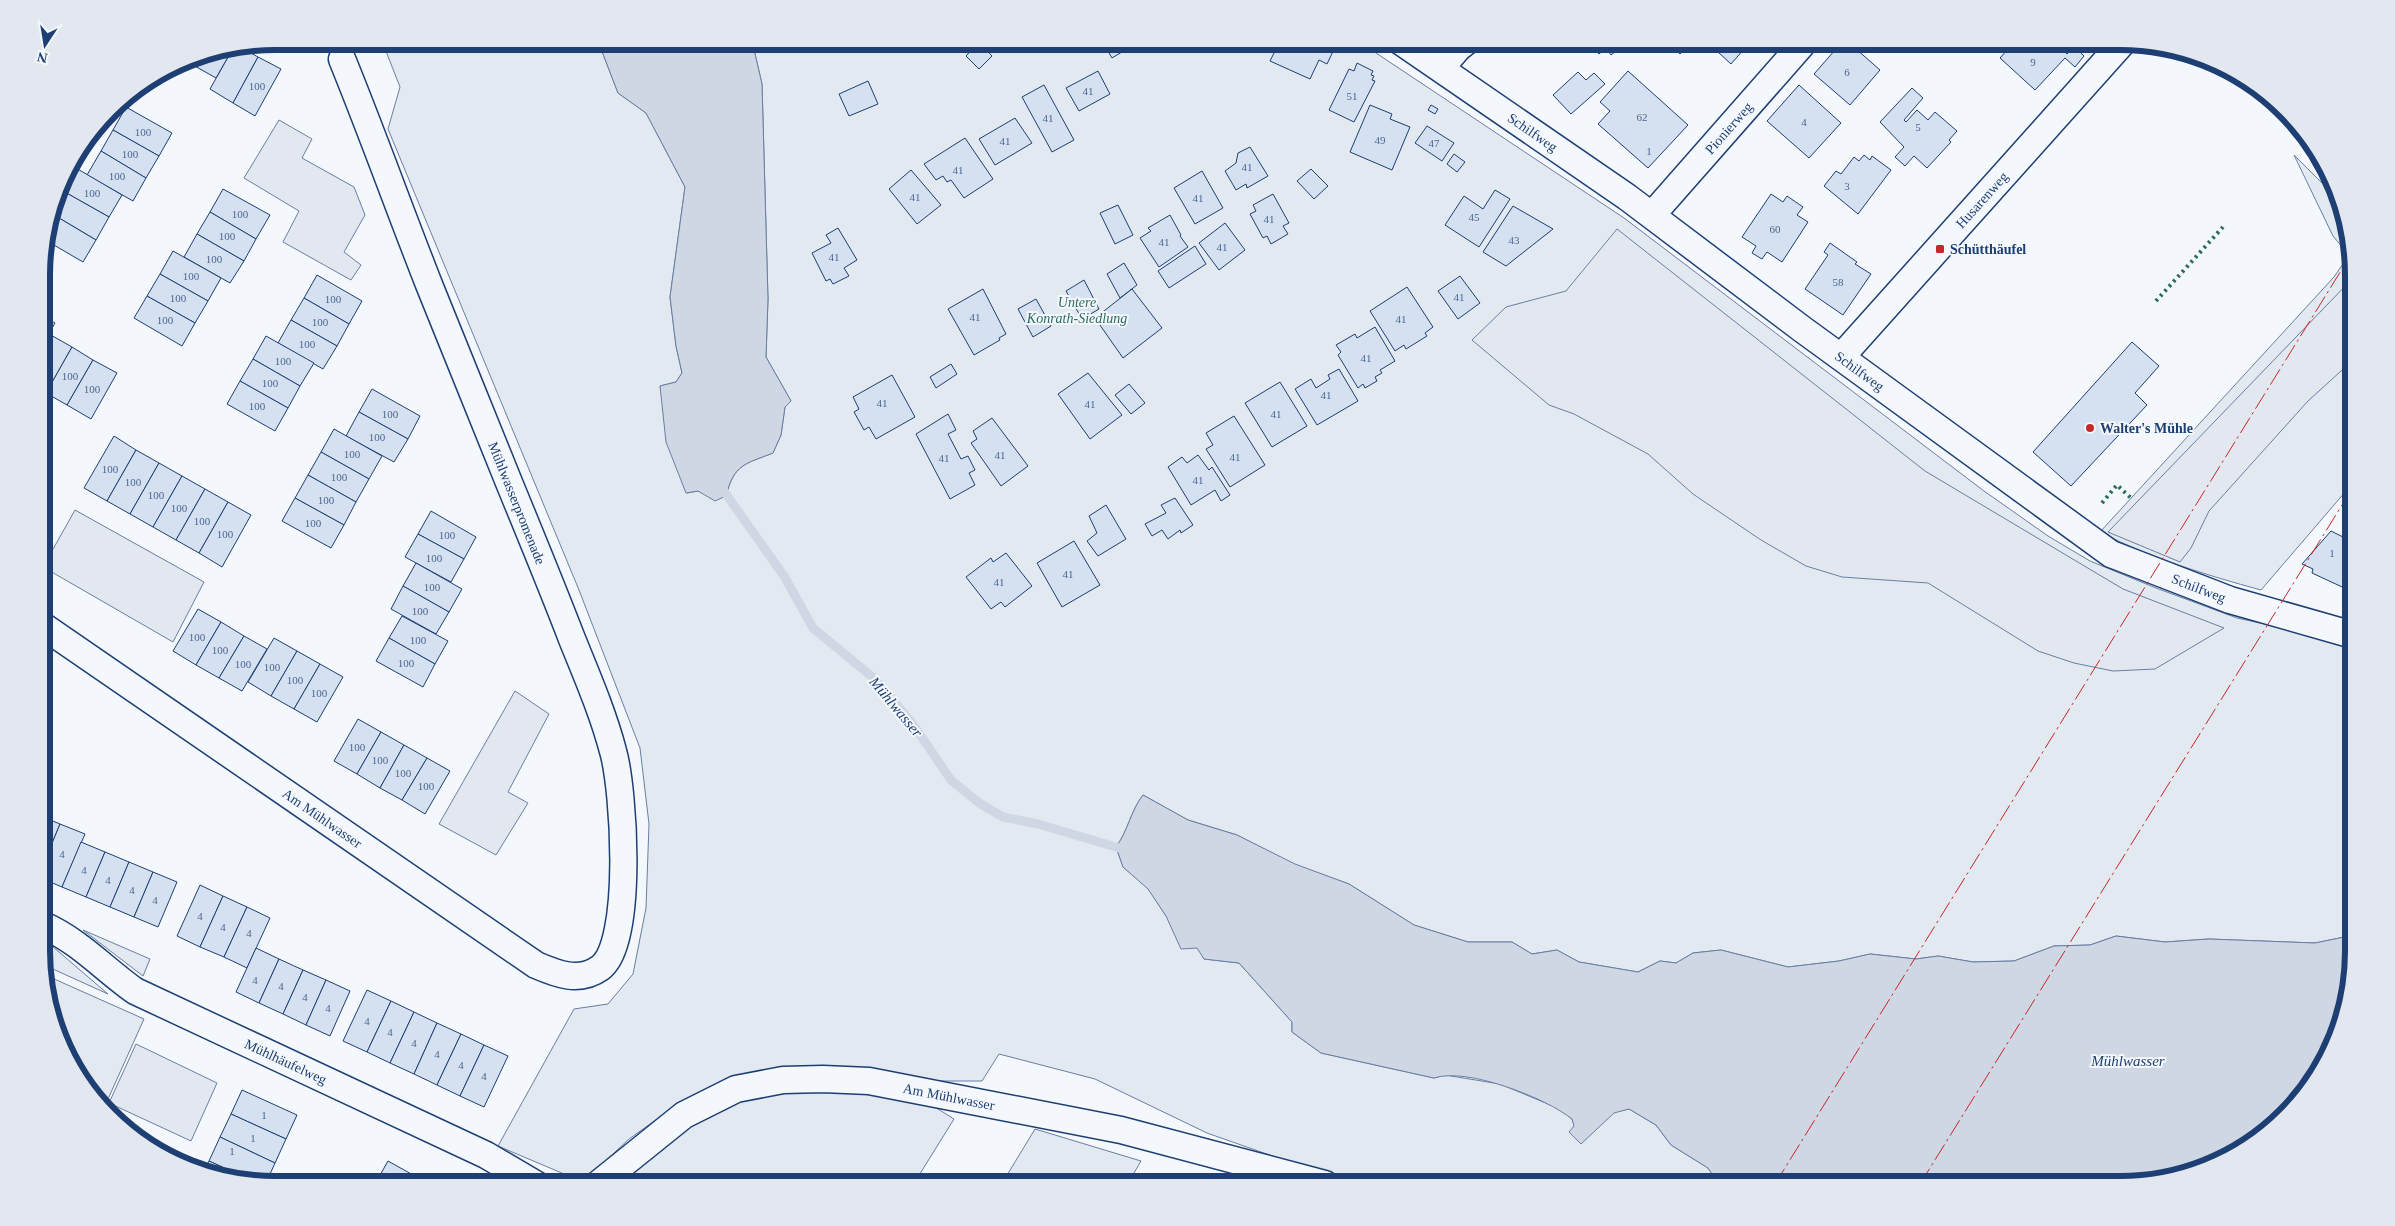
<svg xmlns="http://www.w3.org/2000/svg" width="2395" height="1226" font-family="'Times New Roman',serif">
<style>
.green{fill:#e3e9f0;stroke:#687fa3}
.parking{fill:#e3e8f0;stroke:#687fa3}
.water{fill:#cfd7e4;stroke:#687fa3}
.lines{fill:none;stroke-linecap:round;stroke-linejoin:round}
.stream{stroke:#cfd7e4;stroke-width:9}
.building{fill:#d5e0f0;stroke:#1d3f73}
.minor-casing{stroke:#1d3f73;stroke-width:29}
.minor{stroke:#f4f7fb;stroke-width:26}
.hedge{stroke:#2c6c60;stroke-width:4;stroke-dasharray:2.5 4;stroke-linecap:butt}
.power{stroke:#c62828;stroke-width:1;stroke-dasharray:18 4 2.5 4;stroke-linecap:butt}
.poi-dot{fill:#c62828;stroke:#f4f7fb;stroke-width:2}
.labels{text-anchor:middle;stroke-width:4;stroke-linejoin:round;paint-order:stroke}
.number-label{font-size:11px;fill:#4b6792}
.street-label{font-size:14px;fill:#1d3f73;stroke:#f4f7fb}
.poi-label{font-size:14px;font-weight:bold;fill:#1d3f73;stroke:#f4f7fb;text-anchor:start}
.park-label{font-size:14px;font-style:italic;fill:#2c6c60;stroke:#f4f7fb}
.water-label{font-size:15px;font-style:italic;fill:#1d3f73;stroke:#f4f7fb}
.rim{fill:none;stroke:#1d3f73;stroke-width:6}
</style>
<rect width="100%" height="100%" fill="#f4f7fb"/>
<g class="green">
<path d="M382,41H598L618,93L646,113L685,187L670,297L676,346L682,373L676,382L660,386L687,493L698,491L726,496C734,464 745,464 773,453L781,435L785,407L791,401L766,357L768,299L762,84L752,41H1358L1624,218L1984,491L2048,536L2090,561L2156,588L2237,618L2279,627L2353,649L2354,935L2315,943L2209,939L2165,942L2116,936L2090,945L2054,946L2014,961L1973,962L1938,956L1916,959L1870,954L1839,961L1788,967L1721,950L1693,953L1676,963L1660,961L1638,972L1579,962L1557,950L1532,954L1512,942H1468L1414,925L1349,884L1295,865L1237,835L1188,820L1143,795C1131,810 1128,831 1116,847L1123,867L1148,888L1166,916L1198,948L1204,959L1239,963L1292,1022V1032L1321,1053L1434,1078L1445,1075L1500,1084L1560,1109L1572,1119L1581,1143L1614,1112L1629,1109L1656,1125L1671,1145L1708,1168L1719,1184H1376L1315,1171L1207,1133L1095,1079L999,1054L982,1081H929L869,1070L674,1107L629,1139L583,1182L498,1146L574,1009L608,1004L633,974L646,908L649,824L640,748L579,590L388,129L400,87Z"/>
<path d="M2294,155L2333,194L2352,245V484L2261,590C2206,575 2150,558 2100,532L2334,277L2349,255L2333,236Z"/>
<polygon points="83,930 150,959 143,976"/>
<polygon points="52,946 108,994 44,965"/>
<polygon points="43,974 144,1019 108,1099 87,1089 59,1040"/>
<polygon points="782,1091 870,1092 930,1104 954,1119 913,1185 617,1185 693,1123 741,1098"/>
<polygon points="1035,1129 1141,1161 1127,1185 1001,1185"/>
</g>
<g class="parking">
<polygon points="279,120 312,139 302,158 354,187 365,215 344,252 361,265 351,280 283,242 299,211 244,178"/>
<polygon points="1617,229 1925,471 2123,589 2224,628 2155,669 2113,671 2074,663 2038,651 1928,583 1842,577 1806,566 1761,540 1693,494 1648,454 1574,414 1549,405 1472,340 1506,307 1566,291"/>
<polygon points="2352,279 2352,361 2308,401 2209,511 2191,548 2180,562 2108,532"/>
<polygon points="75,510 204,582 173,642 43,567"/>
<polygon points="515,691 549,714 508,792 528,803 496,855 439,824"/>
<polygon points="136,1044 217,1083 191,1141 109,1103"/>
</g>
<g class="water">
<path d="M598,41H752L762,84L768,299L766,357L791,401L785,407L781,435L773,453C745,464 734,464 726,496L715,501L698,491L686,493L666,442L660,386L676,382L682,373L676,346L670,297L685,187L646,113L618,93Z"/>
<path d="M1143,795L1188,820L1237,835L1295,864L1349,884L1414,925L1468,942H1512L1532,954L1557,950L1579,962L1638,972L1660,961L1676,963L1693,953L1721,950L1788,967L1839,961L1870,954L1916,959L1938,956L1973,962L2014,961L2054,946L2090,945L2116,936L2165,942L2209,939L2315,943L2354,935V951L2330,1054L2296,1105L2250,1145L2195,1172L2135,1184H1719L1708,1168L1671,1145L1656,1125L1629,1109L1614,1113L1581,1144L1569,1132L1574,1126L1572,1119C1546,1098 1467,1067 1434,1078L1321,1053L1292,1032V1022L1239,963L1204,959L1197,948L1181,949L1166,916L1148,889L1123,867L1116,847C1128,831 1131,810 1143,795Z"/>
</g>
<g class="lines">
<polyline class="stream" points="721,487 784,576 813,628 876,680 912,723 951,780 979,803 1003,817 1038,824 1126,850"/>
</g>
<g class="building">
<polygon points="1102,41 1140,41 1112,58"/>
<polygon points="1248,41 1260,41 1257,47"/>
<polygon points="1280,41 1338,41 1327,64 1319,60 1310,79 1270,61"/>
<polygon points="1594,41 1628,41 1611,55 1606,48 1599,54 1590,45"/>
<polygon points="1630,41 1644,41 1636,48"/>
<polygon points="1686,41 1689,44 1680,54 1667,42"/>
<polygon points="1706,41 1751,41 1731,64"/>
<polygon points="1843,41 1847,41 1880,70 1850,105 1814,74"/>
<polygon points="1885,41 1899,41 1893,48"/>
<polygon points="2015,41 2054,41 2067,54 2074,46 2084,56 2075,67 2065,58 2035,90 2000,58"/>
<polygon points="979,42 992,56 979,69 966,56"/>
<polygon points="242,48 258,57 233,103 210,89 232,50"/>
<polygon points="232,50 216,78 193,65 198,57"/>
<polygon points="198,57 193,65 184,60 186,59"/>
<polygon points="258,57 281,69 255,116 233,103"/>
<polygon points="1357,63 1373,71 1371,75 1374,76 1372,80 1375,81 1354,122 1329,110 1349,69 1354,71"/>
<polygon points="1098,71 1110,94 1079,111 1066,88"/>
<polygon points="1628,71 1688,125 1648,168 1598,124 1610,111 1600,102"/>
<polygon points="1578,72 1586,80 1594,73 1605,84 1571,114 1553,95"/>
<polygon points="868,81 878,104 849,116 839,94"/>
<polygon points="1044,85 1074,140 1052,152 1022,97"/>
<polygon points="1799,85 1841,123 1809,158 1767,121"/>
<polygon points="1912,88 1923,98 1904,120 1906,122 1917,110 1928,120 1935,112 1957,131 1949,140 1951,142 1927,168 1914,156 1905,166 1895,157 1904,147 1880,122"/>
<polygon points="1370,105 1392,114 1390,119 1410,127 1392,170 1350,152"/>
<polygon points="1431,105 1438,109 1435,114 1428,110"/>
<polygon points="126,107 172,133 159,156 113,130"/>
<polygon points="1015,118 1032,143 995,165 979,139"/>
<polygon points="1427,126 1454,143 1442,161 1415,143"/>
<polygon points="113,130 159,156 146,178 101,151"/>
<polygon points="965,138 993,179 964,198 951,180 947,182 943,176 936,180 924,164"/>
<polygon points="1250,147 1268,176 1247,188 1246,184 1236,190 1225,171 1236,163 1238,153"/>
<polygon points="101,151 146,178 133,201 87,175"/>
<polygon points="1454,154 1465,162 1457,172 1447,164"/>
<polygon points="1864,155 1870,160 1872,156 1891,170 1858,214 1824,186 1836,171 1841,174 1854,157 1859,161"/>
<polygon points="76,168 122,195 109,217 63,191"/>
<polygon points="1311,169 1328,186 1314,199 1297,181"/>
<polygon points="911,170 941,205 917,224 889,189"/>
<polygon points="1202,171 1223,208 1195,224 1174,188"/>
<polygon points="223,189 270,215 256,239 210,212"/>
<polygon points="1495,190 1510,199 1479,247 1445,225 1464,196 1483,209"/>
<polygon points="63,191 109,217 96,240 54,215"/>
<polygon points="1273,194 1289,223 1283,226 1288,234 1271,244 1267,236 1263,238 1250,214 1256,211 1253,205"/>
<polygon points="1771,194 1783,202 1787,196 1803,207 1797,215 1808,222 1782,262 1767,252 1762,259 1752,253 1756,246 1742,237"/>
<polygon points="1118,205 1133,235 1115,244 1100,213"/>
<polygon points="1513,206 1553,229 1506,266 1483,252"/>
<polygon points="210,212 256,239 244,261 197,234"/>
<polygon points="54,215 96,240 83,262 47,241"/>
<polygon points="1170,215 1181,235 1180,236 1188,247 1159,267 1140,238 1151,231 1148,228"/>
<polygon points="1225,223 1245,250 1219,270 1199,243"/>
<polygon points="838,228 857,260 844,268 849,276 833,284 830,279 826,281 812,253 831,243 826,235"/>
<polygon points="197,234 244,261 230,283 184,257"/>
<polygon points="1830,243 1857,262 1855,264 1871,274 1843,315 1805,289 1828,255 1824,252"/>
<polygon points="1195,246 1206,264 1169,288 1158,271"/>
<polygon points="173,251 221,278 208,301 160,274"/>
<polygon points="1124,263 1137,285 1120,298 1107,274"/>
<polygon points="160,274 208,301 195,323 147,296"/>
<polygon points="317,275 362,301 349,324 304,298"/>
<polygon points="1460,276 1480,303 1458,319 1438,291"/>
<polygon points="1084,280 1099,309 1082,319 1066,291"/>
<polygon points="1407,287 1433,327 1425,333 1427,336 1406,349 1404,345 1395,351 1370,311"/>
<polygon points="983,289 1006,334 999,338 1000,340 974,355 948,309"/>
<polygon points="1132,289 1162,328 1123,358 1095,318"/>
<polygon points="147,296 195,323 182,346 134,318"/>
<polygon points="304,298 349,324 337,346 291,320"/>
<polygon points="1036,299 1051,326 1033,337 1018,309"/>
<polygon points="42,315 55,323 42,346"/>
<polygon points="291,320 337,346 323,369 278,343"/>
<polygon points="1375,327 1395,361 1380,370 1382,373 1375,377 1377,381 1365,388 1363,384 1358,388 1338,355 1341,352 1336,345 1355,334 1357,338"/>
<polygon points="49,334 72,347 46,393 42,390 42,346"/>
<polygon points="266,336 314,363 300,386 253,359"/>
<polygon points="2132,342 2159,366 2135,393 2147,405 2071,486 2033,452"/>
<polygon points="72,347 93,360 67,405 46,393"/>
<polygon points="253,359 300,386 288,408 240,381"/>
<polygon points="93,360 117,373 91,419 67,405"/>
<polygon points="951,364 957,374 936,388 930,377"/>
<polygon points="1339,369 1358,401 1317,425 1295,389 1311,379 1316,388 1330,379 1328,375"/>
<polygon points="1088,373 1122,415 1090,439 1058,394"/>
<polygon points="892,375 915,417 876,439 869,427 864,430 854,412 859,409 853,397"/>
<polygon points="240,381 288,408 275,431 227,404"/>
<polygon points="1280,382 1307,426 1272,447 1245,403"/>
<polygon points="1129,384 1145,403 1131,414 1115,395"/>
<polygon points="372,389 420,416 408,439 359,412"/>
<polygon points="359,412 408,439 394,462 346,436"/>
<polygon points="948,414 956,430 948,434 961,459 968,456 975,470 969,473 975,485 950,499 916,434"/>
<polygon points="1234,416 1265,465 1230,487 1206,449 1213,445 1206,433"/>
<polygon points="992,418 1028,466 1001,486 971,443 977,439 973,431"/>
<polygon points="334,429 382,456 369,479 321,452"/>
<polygon points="114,436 136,450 107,501 84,488"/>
<polygon points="136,450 159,463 130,514 107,501"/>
<polygon points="321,452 369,479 356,502 308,475"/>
<polygon points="1198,455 1209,470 1212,467 1230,495 1221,501 1215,490 1191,505 1168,467 1182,457 1187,463"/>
<polygon points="159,463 182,476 153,527 130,514"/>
<polygon points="308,475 356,502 344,525 295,498"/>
<polygon points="182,476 205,489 176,540 153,527"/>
<polygon points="205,489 228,502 199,553 176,540"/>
<polygon points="295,498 344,525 331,548 282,521"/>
<polygon points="1175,498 1193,525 1181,533 1180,530 1168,539 1162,530 1152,536 1145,524 1166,513 1161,505"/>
<polygon points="228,502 251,515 222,567 199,553"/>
<polygon points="1106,505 1126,539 1098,556 1087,541 1097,533 1089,516"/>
<polygon points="431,511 476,537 464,559 418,534"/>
<polygon points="2331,531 2353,542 2353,592 2312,573 2313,569 2302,564"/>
<polygon points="418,534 464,559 451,582 405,557"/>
<polygon points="1074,541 1100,585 1062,607 1037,563"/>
<polygon points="1006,553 1032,586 1005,607 1001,602 991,609 966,577 991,558 993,562"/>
<polygon points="416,563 462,589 449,612 403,586"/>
<polygon points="403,586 449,612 436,634 391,609"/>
<polygon points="198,609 221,622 196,665 173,651"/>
<polygon points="402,616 448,641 435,664 389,638"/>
<polygon points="221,622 244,636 219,678 196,665"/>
<polygon points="244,636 267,649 242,691 219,678"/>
<polygon points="274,638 297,651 271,696 248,682"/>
<polygon points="389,638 435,664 423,687 376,661"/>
<polygon points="297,651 320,664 294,709 271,696"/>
<polygon points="320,664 343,677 317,722 294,709"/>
<polygon points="358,719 381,732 357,774 334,761"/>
<polygon points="381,732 404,745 380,788 357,774"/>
<polygon points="404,745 427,758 402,800 380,788"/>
<polygon points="427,758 450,771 425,814 402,800"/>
<polygon points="43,817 60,824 43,865"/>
<polygon points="60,824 85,834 62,887 43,879 43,865"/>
<polygon points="81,842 105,852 86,897 62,887"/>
<polygon points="105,852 129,862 110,907 86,897"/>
<polygon points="129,862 153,872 134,917 110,907"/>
<polygon points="153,872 177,882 158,927 134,917"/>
<polygon points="200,885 223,896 200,947 177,936"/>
<polygon points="223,896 247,907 224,957 200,947"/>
<polygon points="247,907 270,918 247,968 224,957"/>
<polygon points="256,948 279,959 259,1003 236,992"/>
<polygon points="279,959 303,970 283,1014 259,1003"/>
<polygon points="303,970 326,980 306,1025 283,1014"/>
<polygon points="326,980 350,991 330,1036 306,1025"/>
<polygon points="367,990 391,1001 367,1052 343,1041"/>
<polygon points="391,1001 414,1012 390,1063 367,1052"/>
<polygon points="414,1012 437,1023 414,1074 390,1063"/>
<polygon points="437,1023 461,1034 437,1085 414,1074"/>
<polygon points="461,1034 484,1045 460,1096 437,1085"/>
<polygon points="484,1045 508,1056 484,1107 460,1096"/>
<polygon points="242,1090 297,1115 286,1139 231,1114"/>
<polygon points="231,1114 286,1139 275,1163 220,1137"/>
<polygon points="220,1137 275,1163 266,1183 244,1177 209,1161"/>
<polygon points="209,1161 244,1177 205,1168"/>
<polygon points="388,1161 431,1185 377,1185 375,1184"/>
<polygon points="1132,1178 1143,1185 1129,1185"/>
<polygon points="1154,1178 1164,1184 1164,1185 1150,1185"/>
</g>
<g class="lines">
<g class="minor-casing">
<g id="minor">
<path id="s1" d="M1400,41L1627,197L1802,329L2111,554L2230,600L2353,635"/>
<polyline points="1441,68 1458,48 1467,41"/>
<path id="s2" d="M1652,215L1805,41"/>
<path id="s3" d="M1841,357L2123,42"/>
<path id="s4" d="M43,626L536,965C557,974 579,983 600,968C634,944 624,789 613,751C603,713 587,676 572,639C552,587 531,536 510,485C484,419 456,353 430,287C400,211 373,135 342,59"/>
<path id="s5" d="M43,925C79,941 104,969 135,991L486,1155L537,1185"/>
<path id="s6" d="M597,1185L684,1115L736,1089L783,1080L823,1079L869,1081L1121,1130L1325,1184"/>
</g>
</g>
<use href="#minor" class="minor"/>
<g class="hedge">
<polyline points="2156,301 2223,227"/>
<polyline points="2102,503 2117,485 2131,498"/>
</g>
<g class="power">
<polyline points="1775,1184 2352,253"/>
<polyline points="1920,1184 2352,489"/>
</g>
</g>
<g class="poi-dot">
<rect x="1935" y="244" width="10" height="10" rx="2.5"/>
<circle cx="2090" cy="428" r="5"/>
</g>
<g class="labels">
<g class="number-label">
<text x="2033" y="66">9</text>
<text x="1847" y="76">6</text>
<text x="257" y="90">100</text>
<text x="1088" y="95">41</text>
<text x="1352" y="100">51</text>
<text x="1642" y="121">62</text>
<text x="1048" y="122">41</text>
<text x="1804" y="126">4</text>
<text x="1918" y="131">5</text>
<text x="143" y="136">100</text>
<text x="1380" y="144">49</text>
<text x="1005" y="145">41</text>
<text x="1434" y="147">47</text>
<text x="1649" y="155">1</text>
<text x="130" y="158">100</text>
<text x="1247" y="171">41</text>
<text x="958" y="174">41</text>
<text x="117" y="180">100</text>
<text x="1847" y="190">3</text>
<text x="92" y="197">100</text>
<text x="915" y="201">41</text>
<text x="1198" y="202">41</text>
<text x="240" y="218">100</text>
<text x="1474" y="221">45</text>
<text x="1269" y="223">41</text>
<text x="1775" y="233">60</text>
<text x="227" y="240">100</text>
<text x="1514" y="244">43</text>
<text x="1164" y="246">41</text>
<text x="1222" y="251">41</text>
<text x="834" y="261">41</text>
<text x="214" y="263">100</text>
<text x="191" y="280">100</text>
<text x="1838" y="286">58</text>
<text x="1459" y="301">41</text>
<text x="178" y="302">100</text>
<text x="333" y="303">100</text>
<text x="975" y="321">41</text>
<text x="1401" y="323">41</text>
<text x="165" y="324">100</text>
<text x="320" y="326">100</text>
<text x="307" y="348">100</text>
<text x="1366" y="362">41</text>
<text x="283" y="365">100</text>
<text x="70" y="380">100</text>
<text x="270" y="387">100</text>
<text x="92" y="393">100</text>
<text x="1326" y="399">41</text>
<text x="882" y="407">41</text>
<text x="1090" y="408">41</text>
<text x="257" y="410">100</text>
<text x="390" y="418">100</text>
<text x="1276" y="418">41</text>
<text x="377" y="441">100</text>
<text x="352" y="458">100</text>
<text x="1000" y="459">41</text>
<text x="1235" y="461">41</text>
<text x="944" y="462">41</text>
<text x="110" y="473">100</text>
<text x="339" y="481">100</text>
<text x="1198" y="484">41</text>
<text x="133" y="486">100</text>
<text x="156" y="499">100</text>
<text x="326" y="504">100</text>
<text x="179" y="512">100</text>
<text x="202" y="525">100</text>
<text x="313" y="527">100</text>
<text x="225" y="538">100</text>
<text x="447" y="539">100</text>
<text x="2332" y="557">1</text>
<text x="434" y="562">100</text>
<text x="1068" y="578">41</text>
<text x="999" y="586">41</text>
<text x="432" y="591">100</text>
<text x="420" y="615">100</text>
<text x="197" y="641">100</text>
<text x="418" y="644">100</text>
<text x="220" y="654">100</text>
<text x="406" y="667">100</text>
<text x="243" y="668">100</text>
<text x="272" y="671">100</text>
<text x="295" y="684">100</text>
<text x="319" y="697">100</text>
<text x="357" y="751">100</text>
<text x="380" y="764">100</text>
<text x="403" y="777">100</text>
<text x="426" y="790">100</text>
<text x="62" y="858">4</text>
<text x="84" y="874">4</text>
<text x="108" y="884">4</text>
<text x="132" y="894">4</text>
<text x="155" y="904">4</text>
<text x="200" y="920">4</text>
<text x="223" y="931">4</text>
<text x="249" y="937">4</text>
<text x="255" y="984">4</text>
<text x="281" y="990">4</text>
<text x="305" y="1001">4</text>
<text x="328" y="1012">4</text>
<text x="367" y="1025">4</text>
<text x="390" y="1036">4</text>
<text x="414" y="1047">4</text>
<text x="437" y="1058">4</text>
<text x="461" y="1069">4</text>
<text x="484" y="1080">4</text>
<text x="264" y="1119">1</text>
<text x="253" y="1142">1</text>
<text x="232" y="1155">1</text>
</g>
<g class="street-label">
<text dy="5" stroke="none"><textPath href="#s2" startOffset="116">Pionierweg</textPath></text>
<text dy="5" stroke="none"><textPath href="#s1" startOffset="161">Schilfweg</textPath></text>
<text dy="5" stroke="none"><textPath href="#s3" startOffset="211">Husarenweg</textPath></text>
<text dy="5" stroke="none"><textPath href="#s1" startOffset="566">Schilfweg</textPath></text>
<text transform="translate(517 503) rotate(68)" y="5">Mühlwasserpromenade</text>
<text dy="5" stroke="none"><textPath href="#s1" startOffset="971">Schilfweg</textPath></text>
<text dy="5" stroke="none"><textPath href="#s4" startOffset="339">Am Mühlwasser</textPath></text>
<text dy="5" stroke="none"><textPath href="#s5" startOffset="280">Mühlhäufelweg</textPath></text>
<text dy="5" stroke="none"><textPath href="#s6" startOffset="385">Am Mühlwasser</textPath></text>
</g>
<g class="poi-label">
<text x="1950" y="254">Schütthäufel</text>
<text x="2100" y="433">Walter's Mühle</text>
</g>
<g class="park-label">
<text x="1077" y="307">Untere<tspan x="1077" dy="16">Konrath-Siedlung</tspan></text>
</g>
<g class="water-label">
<text transform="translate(896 707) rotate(50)" y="5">Mühlwasser</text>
<text x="2128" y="1066">Mühlwasser</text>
</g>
</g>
<path d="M0 0H2395V1226H0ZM275 50H2120A225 225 0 0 1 2345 275V951A225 225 0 0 1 2120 1176H275A225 225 0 0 1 50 951V275A225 225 0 0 1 275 50Z" fill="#e3e8f0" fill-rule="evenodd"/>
<path class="rim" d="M275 50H2120A225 225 0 0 1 2345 275V951A225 225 0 0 1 2120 1176H275A225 225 0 0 1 50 951V275A225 225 0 0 1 275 50Z"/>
<g transform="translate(45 45) rotate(192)" stroke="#f4f7fb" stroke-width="4" paint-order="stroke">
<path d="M0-4L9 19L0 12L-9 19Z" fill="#1d3f73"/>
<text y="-8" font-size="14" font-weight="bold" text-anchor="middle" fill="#1d3f73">N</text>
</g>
</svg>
